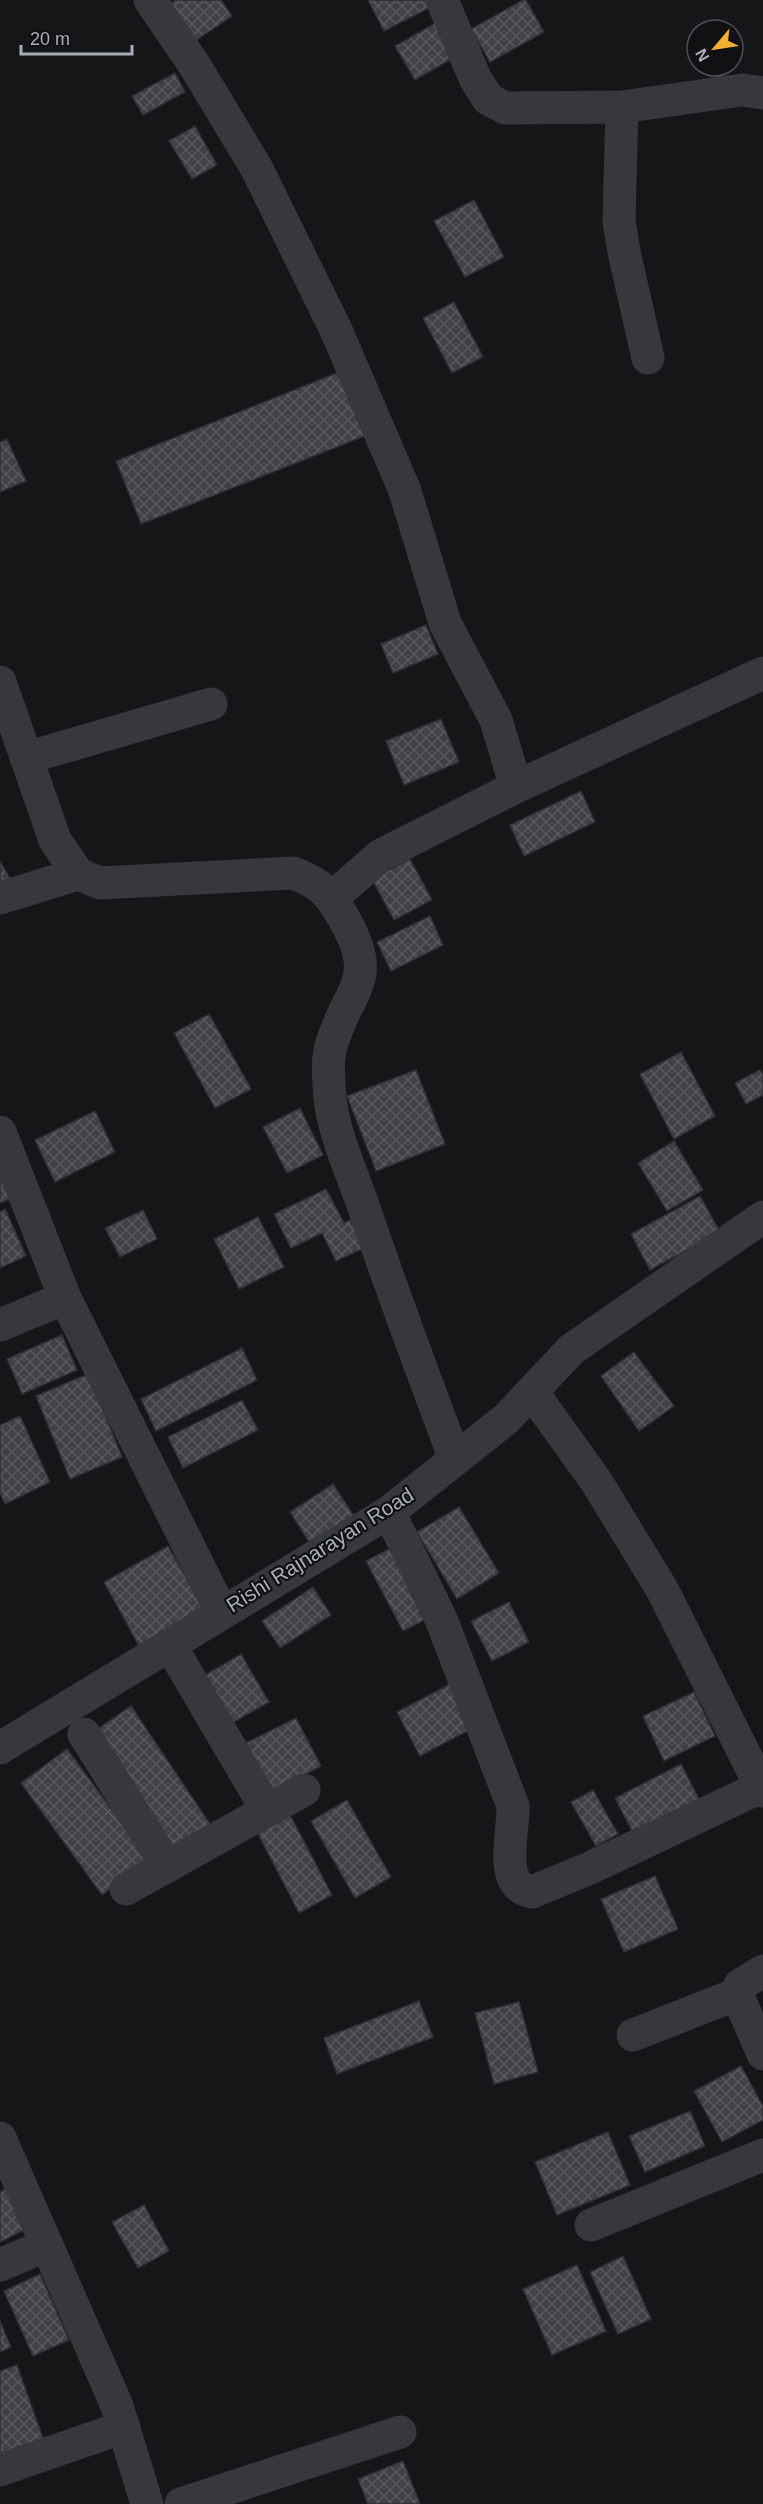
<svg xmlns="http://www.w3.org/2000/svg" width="763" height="2504" font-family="Arial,sans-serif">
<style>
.building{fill:url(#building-cross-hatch);stroke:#303034;stroke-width:1.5}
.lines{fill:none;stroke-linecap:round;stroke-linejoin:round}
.minor{stroke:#37383d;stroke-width:33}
.labels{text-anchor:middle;stroke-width:4.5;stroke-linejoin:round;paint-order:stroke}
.street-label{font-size:21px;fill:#a8adb8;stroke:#111113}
</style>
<defs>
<pattern id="building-cross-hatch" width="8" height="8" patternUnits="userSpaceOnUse" patternTransform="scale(1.5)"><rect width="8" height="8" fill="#404145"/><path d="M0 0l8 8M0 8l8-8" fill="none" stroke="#595a5e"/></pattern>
</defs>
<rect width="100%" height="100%" fill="#161618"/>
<g class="building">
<polygon points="176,0 221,0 232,16 195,41 170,4"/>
<polygon points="368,0 430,0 433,6 384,31"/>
<polygon points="523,0 526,0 544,32 490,62 471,29"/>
<polygon points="441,20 460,54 415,80 395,46"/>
<polygon points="175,73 185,92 143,115 132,96"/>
<polygon points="195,126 217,165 192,179 169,141"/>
<polygon points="474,200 504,257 465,277 434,221"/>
<polygon points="454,302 483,357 452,373 423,318"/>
<polygon points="342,371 367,435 141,524 116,461"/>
<polygon points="7,439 26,481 0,492 0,442"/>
<polygon points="426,625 438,654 393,673 381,644"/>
<polygon points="441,719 459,762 404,785 386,741"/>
<polygon points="581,791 595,822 524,856 510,825"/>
<polygon points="410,859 432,900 394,920 372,879"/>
<polygon points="0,861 12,882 0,888"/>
<polygon points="430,916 443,945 391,971 377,942"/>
<polygon points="209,1014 251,1089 215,1108 174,1033"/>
<polygon points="681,1052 715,1116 674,1139 640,1074"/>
<polygon points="416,1070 445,1144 376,1171 347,1096"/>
<polygon points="760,1070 763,1075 763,1095 746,1104 735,1083"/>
<polygon points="300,1108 323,1155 287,1173 263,1127"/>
<polygon points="95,1111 115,1152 55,1182 35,1140"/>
<polygon points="674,1141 703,1190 667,1211 638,1163"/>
<polygon points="0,1173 10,1199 0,1203"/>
<polygon points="326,1189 344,1223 350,1220 364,1248 336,1261 322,1233 291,1248 274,1214"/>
<polygon points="700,1196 720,1232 650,1270 631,1234"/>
<polygon points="5,1209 26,1256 0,1268 0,1212"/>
<polygon points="143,1210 157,1239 120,1257 105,1228"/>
<polygon points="258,1217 284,1267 239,1289 214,1239"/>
<polygon points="62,1335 77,1370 22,1394 7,1359"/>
<polygon points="242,1348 257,1380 156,1431 141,1399"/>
<polygon points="634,1352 674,1406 639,1431 601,1376"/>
<polygon points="88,1374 122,1457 70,1479 36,1396"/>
<polygon points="242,1400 258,1430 183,1468 168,1437"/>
<polygon points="20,1416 50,1482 5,1504 0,1493 0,1425"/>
<polygon points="333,1484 354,1516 311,1545 290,1512"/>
<polygon points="459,1507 499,1573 457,1599 417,1532"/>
<polygon points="168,1546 204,1609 139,1646 104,1582"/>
<polygon points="393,1547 430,1617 403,1631 366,1561"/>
<polygon points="313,1587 331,1615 280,1648 262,1621"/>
<polygon points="509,1602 529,1642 492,1661 471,1621"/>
<polygon points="241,1654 269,1702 223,1728 195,1681"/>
<polygon points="450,1684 473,1728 420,1756 397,1712"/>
<polygon points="694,1692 715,1736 664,1761 643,1716"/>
<polygon points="131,1706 214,1830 173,1857 89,1735"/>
<polygon points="296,1718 321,1766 266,1795 240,1746"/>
<polygon points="67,1749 149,1860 102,1895 21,1783"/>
<polygon points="681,1764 699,1799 633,1833 615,1798"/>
<polygon points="593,1790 618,1834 596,1846 571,1802"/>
<polygon points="347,1800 391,1877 355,1898 311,1821"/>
<polygon points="287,1809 332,1895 299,1913 254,1826"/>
<polygon points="655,1876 678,1929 624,1952 601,1899"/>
<polygon points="419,2001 433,2037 337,2074 324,2038"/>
<polygon points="519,2002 538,2072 494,2084 475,2013"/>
<polygon points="741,2066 763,2106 763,2120 722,2142 694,2091"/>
<polygon points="690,2111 705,2146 645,2172 629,2136"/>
<polygon points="608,2132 630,2185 557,2215 535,2162"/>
<polygon points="7,2188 28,2228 0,2242 0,2192"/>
<polygon points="144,2205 169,2251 138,2268 112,2222"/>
<polygon points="623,2256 651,2319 618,2334 590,2272"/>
<polygon points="577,2265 606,2331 552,2355 523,2289"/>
<polygon points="40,2274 69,2340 33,2356 4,2291"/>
<polygon points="0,2321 11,2347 0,2352"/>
<polygon points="17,2365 44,2441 0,2457 0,2371"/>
<polygon points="403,2461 420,2504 368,2504 358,2479"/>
</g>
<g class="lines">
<g class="minor">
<polyline points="150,0 195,66 257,169 336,330 405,491 445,623 496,720 516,787"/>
<polyline points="442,0 475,78 488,99 505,108 622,107 742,90 763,93"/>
<polyline points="622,107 619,221 624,252 648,358"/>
<path d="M0,682L55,840L78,874L100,883L293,873C320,883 329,892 343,917C380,980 349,987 332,1043C326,1061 329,1080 330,1098C333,1131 351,1171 362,1202C391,1289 423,1374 455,1459"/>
<polyline points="26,758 211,704"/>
<polyline points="0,898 78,874"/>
<polyline points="332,898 381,855 516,787 763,673"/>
<polyline points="0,1132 65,1298 222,1613"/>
<polyline points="0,1325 65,1298"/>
<polyline points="532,1392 596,1481 663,1591 763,1791"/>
<path d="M389,1512L441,1619L513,1806C514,1833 497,1886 532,1892L590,1868L761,1787"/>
<polyline points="170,1645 267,1810"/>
<polyline points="84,1734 167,1866"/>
<polyline points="0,1748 389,1512 506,1419 572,1349 763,1217"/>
<polyline points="126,1889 304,1790"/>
<polyline points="763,1971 740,1985 737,1994 763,2054"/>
<polyline points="633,2035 737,1994"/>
<polyline points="0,2138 117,2406 147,2504"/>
<polyline points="591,2225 763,2155"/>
<polyline points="0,2265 47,2245"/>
<polyline points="0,2470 124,2427"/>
<polyline points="181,2504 400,2432"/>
</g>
</g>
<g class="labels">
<g class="street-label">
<text transform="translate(320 1550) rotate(-32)" y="7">Rishi Rajnarayan Road</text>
</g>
</g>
<g transform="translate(715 48) rotate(241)"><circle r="28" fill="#111113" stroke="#4d4f55" stroke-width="1.5"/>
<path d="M0-4.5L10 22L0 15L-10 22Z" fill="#f2b134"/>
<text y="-9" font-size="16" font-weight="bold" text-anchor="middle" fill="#a8adb8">N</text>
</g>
<path d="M21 45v9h111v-9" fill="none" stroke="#a8adb8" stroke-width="3"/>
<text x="30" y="45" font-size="18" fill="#a8adb8" stroke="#111113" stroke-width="4.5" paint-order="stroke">20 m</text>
</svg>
